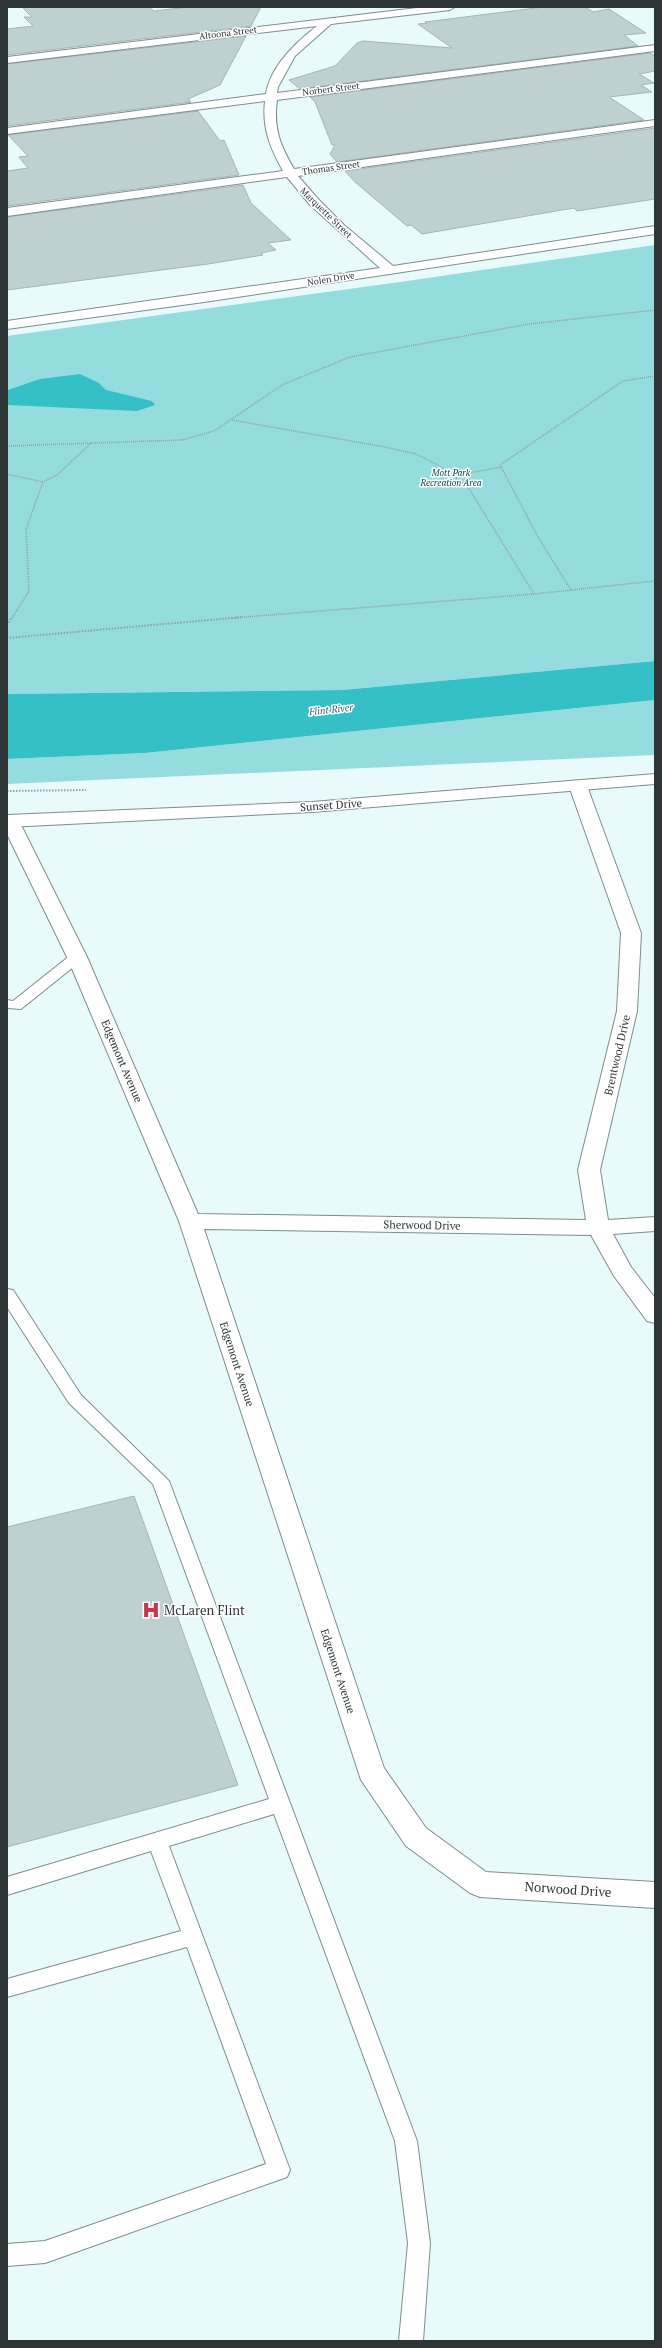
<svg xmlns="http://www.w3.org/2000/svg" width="662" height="2348" font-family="'PT Serif',serif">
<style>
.green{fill:#95dcdf}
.water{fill:#34c0c6}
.building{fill:#bfd0d1;stroke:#a4b5b5}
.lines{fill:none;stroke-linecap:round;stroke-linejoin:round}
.service-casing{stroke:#7d8d8d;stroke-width:2}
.minor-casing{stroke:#7d8d8d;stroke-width:2}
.tertiary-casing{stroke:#7d8d8d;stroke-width:2}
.path-far1{stroke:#93a0a0;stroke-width:1.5;stroke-dasharray:1 1;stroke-linecap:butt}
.path{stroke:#93a0a0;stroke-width:2;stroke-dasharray:1.5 1.5;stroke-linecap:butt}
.service{fill:#fff;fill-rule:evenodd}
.minor{fill:#fff;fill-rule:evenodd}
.tertiary{fill:#fff;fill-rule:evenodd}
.labels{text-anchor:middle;stroke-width:3;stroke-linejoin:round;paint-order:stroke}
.far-street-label{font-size:9px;fill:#2e3535;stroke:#fff}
.far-park-label{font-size:9px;font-style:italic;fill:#074648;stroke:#fff}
.far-water-label{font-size:10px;font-style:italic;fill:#2b6264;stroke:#fff}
.street-label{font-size:11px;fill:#2e3535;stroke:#fff}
.near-poi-label{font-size:13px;fill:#2e3535;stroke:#fff;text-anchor:start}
.near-street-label{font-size:13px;fill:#2e3535;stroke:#fff}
</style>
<rect width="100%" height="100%" fill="#e9fafb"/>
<g class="green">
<polygon points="655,245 655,661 342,690 7,694 7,336 400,282"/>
<polygon points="655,700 655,755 7,784 7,759 145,753"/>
</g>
<g class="water">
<polygon points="80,374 99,383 106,390 152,401 155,405 137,411 8,405 8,390 40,379"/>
<polygon points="655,661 655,700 145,753 7,759 7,694 342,690"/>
</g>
<g class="building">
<polygon points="22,7 149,7 154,11 189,7 261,7 251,26 7,55 7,29 33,26 24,17 32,17"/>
<polygon points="544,7 585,7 593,12 609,9 646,33 624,35 638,46 300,89 289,80 335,66 357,43 363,41 452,48 418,24 427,23 425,22"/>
<polygon points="246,36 220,85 188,99 191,102 7,126 7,64"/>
<polygon points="650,53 655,56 655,71 639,74 654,83 641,85 652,92 609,97 644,120 337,162 330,154 335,145 332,145 315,102 310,97"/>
<polygon points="198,111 220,141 224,140 239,175 7,206 7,171 28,168 19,157 28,156 8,135"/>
<polygon points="655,128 655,199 577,211 574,208 422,234 411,225 407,226 355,182 345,171"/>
<polygon points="243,185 251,203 291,240 268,243 276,250 261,253 263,255 208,264 7,290 7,217"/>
<polygon points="134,1496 238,1785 7,1847 7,1527"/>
</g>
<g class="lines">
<g class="service-casing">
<g id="service">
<polygon points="77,953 84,957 82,960 21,1009 7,1008 7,1000 13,1001 72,954"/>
<polygon points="7,1289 13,1290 81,1395 169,1481 417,2141 430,2243 423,2341 399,2341 408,2243 395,2141 274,1814 169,1846 290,2170 287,2177 45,2263 7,2266 7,2244 45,2241 266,2164 187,1947 7,1997 7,1979 181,1931 151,1851 7,1895 7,1877 269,1799 153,1484 69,1403 7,1307"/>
</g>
</g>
<g class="minor-casing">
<g id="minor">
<path d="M425,7H455L450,10L331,24L295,56L278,87L277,93L655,45V51L277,100C273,128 280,145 294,169L655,120V126L298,176L319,200L344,225L393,266L655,226V234L204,302L7,329V321L380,268L310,205L287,177L7,216V208L283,171C270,148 262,128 265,101L7,134V128L266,94C270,67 296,42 317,26L7,63V57Z"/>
<polygon points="578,781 584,782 587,786 641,933 637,1011 600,1170 608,1220 655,1217 655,1231 613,1234 631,1267 655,1298 655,1323 647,1321 614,1276 591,1235 204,1229 384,1768 426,1828 486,1872 655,1882 655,1908 480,1897 470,1893 406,1846 361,1780 179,1221 67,957 7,834 7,816 17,817 87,957 198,1214 586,1220 578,1170 617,1011 621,933 569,786 572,782"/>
</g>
</g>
<g class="tertiary-casing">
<polygon id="tertiary" points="655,774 655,784 312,812 7,827 7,815 312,802"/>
</g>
<g class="path-far1">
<polyline points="232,420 385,447 416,454 438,465 468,487 534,594 571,590 538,537 500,465 623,381 655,376"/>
<polyline points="7,446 182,440 214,431 282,385 350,357 529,324 655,310"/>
<polyline points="7,474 43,482 57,475 91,443"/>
<polyline points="453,476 501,467"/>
<polyline points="571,590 655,581"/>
<polyline points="12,618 29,591 26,529 43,482"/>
<polyline points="232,618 534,594"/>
</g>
<g class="path">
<polyline points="7,625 12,617"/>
<polyline points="7,638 243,617"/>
<polyline points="7,791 86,790"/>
</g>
<use href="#service" class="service"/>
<use href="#minor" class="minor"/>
<use href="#tertiary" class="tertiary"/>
</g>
<defs>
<g id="hospital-bare" transform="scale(1.38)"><path d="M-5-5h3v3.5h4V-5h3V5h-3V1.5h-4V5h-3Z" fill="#c73747" stroke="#fff" stroke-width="2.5" paint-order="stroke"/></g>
</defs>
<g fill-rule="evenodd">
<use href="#hospital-bare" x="151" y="1610"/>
</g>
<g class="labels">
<g class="far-street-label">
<text transform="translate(228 33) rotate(-7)" y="3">Altoona Street</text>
<text transform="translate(331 89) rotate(-7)" y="3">Norbert Street</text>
<text transform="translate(331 168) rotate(-8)" y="3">Thomas Street</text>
<text transform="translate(326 213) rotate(44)" y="3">Marquette Street</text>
<text transform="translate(331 279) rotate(-9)" y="3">Nolen Drive</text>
</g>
<g class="far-park-label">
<text x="451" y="476">Mott Park<tspan x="451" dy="10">Recreation Area</tspan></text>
</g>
<g class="far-water-label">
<text transform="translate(331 709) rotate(-6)" y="4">Flint River</text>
</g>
<g class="street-label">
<text transform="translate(331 805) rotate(-4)" y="4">Sunset Drive</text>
<text transform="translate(617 1055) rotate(-77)" y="4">Brentwood Drive</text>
<text transform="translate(122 1061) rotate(67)" y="4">Edgemont Avenue</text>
<text transform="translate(422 1225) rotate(1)" y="4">Sherwood Drive</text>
<text transform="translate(237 1364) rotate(72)" y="4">Edgemont Avenue</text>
<text transform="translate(338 1671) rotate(72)" y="4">Edgemont Avenue</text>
</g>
<g class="near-poi-label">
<text x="164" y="1615">McLaren Flint</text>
</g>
<g class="near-street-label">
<text transform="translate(568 1889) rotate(4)" y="5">Norwood Drive</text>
</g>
</g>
<rect width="662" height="2348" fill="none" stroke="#2e3535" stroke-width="16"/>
</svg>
